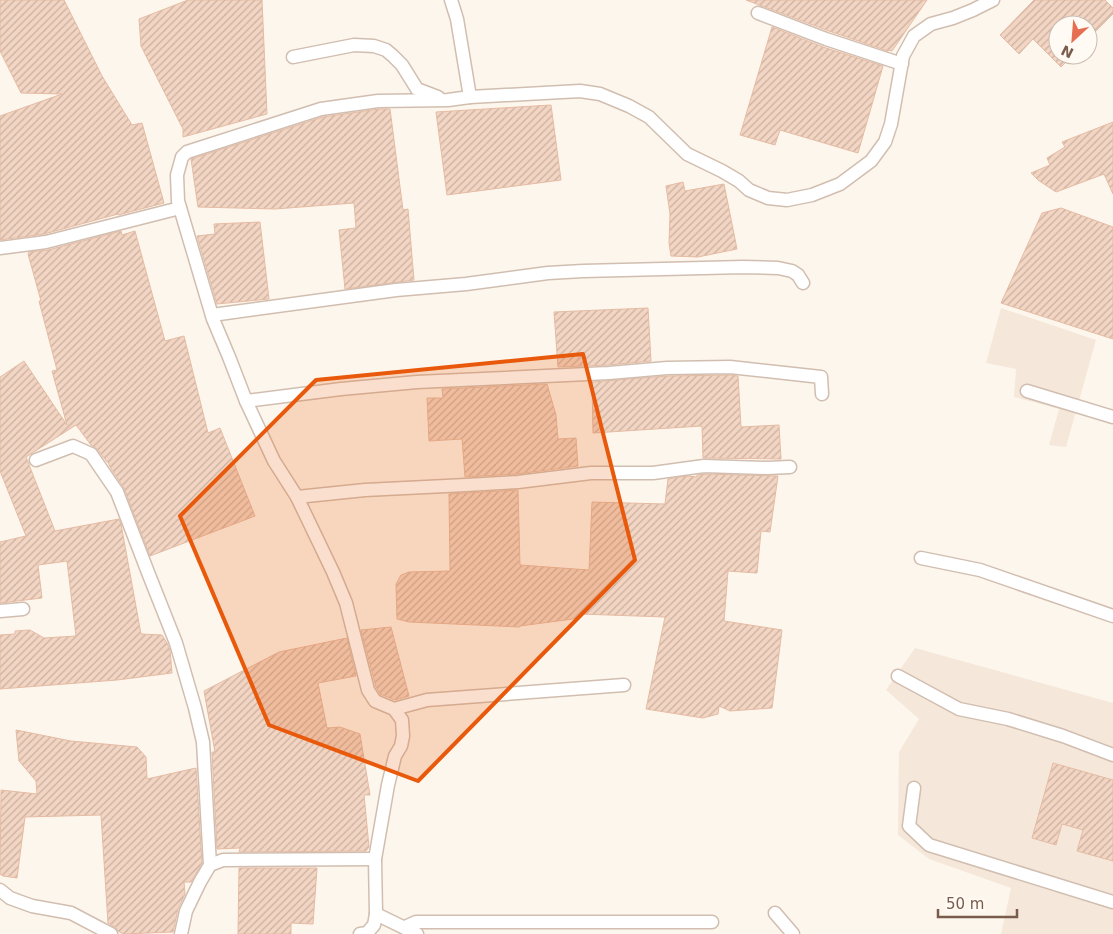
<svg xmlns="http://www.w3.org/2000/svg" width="1113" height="934" font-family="'DejaVu Sans',sans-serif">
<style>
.residential{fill:#f5e8da}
.building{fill:url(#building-hatch);stroke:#e6bba3}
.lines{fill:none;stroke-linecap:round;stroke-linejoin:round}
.minor-casing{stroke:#d1beb0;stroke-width:15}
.minor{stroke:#fff;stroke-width:12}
.marked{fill:#e8590c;fill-opacity:0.2;stroke:#e8590c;stroke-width:4;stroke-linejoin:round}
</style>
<defs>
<pattern id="building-hatch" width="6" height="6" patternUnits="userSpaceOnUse" patternTransform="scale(1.25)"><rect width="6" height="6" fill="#f3d5c3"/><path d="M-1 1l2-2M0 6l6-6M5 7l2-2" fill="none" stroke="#cab0a1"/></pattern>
</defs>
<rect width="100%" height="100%" fill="#fdf6ec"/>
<g class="residential">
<polygon points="1001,308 1096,340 1066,447 1049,445 1059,409 1014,397 1016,369 986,363"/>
<polygon points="915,648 1113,703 1113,934 1001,934 1011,888 929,859 898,835 899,752 919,719 886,690"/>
</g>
<g class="building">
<polygon points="0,0 64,0 102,76 132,125 142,123 164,203 118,215 118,214 44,234 0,240 0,116 62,94 21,93 0,51"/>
<polygon points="188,0 262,0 267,114 183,137 183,129 141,46 139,19"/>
<polygon points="746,0 927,0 892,51 888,50 888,51 829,31"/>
<polygon points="1034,0 1105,0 1113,8 1113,14 1088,39 1088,25 1058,25 1058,55 1073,55 1061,67 1033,39 1019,54 1000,35"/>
<polygon points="772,27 823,47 883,66 858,153 780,130 775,145 740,135"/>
<polygon points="551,105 561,180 447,195 436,112"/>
<polygon points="379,109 390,109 403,210 408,209 414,280 345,289 339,230 356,228 354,203 275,209 198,207 191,159 323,117"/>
<polygon points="1113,122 1113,194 1104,174 1056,192 1038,180 1031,173 1050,165 1047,158 1065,147 1062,142"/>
<polygon points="683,182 685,191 724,184 737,249 698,257 671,256 669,243 670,214 666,186"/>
<polygon points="1061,208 1113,227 1113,339 1001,303 1042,213"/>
<polygon points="260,222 269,299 217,304 197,236 215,234 214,224"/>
<polygon points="121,231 122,235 135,231 165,341 184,336 208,433 220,428 255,516 150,556 124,488 110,467 108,462 107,462 97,449 91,445 76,425 26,457 55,531 119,519 121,524 141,634 162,635 167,643 170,650 172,673 117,680 0,689 0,635 15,634 15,631 30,630 44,638 76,636 67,561 38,565 42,598 0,603 0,542 26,536 0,471 0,377 24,361 67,425 52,371 57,370 39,301 41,301 28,254 29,252 48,250"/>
<polygon points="648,308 651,361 608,365 558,367 554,312"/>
<polygon points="730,375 738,376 741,427 779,425 781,459 703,458 702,426 593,433 592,382 667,376"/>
<polygon points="547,384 556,415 558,439 576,438 578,466 517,474 465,477 462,439 429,441 427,398 443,398 442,389"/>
<polygon points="704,474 778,476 770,532 761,531 757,573 728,571 724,621 782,630 772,708 730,711 719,706 718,714 703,718 646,709 665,617 580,614 580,618 520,626 520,627 409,622 397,619 396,584 401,575 409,572 450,571 449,494 518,490 520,565 589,570 592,502 665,504 668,479 687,476 697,477 697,475"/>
<polygon points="391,627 409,696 395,700 380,694 376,687 361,630"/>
<polygon points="347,638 356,676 318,683 327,728 340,727 360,734 370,795 364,795 369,847 366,851 239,852 240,848 217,849 212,752 215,752 204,691 279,652"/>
<polygon points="16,730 71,741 137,747 146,757 147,779 196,768 202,863 191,882 184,882 185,894 178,909 173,932 123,934 118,931 115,927 108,923 101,815 25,817 17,878 3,876 0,874 1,790 37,794 36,781 19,761"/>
<polygon points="1053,763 1113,780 1113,861 1077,851 1083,830 1062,824 1056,845 1032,838"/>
<polygon points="239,868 317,868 313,924 291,923 291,934 238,934"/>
</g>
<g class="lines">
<g class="minor-casing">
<g id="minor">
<polyline points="451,0 457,19 470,97"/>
<polyline points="758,13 826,39 902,64"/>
<polyline points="293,57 354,45 374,46 386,50 393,56 402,65 417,89 438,97"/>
<polyline points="0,248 46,242 180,208"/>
<polyline points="212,315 396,290 466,284 548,273 583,271 743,267 778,268 792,271 798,275 803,283"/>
<polyline points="1027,391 1113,417"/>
<polyline points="246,401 341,389 417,382 609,373 667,368 730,367 821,377 822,394"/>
<polyline points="36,460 73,446 91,454 117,492 149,575 176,643 195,708 203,742 210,865 200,882 186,911 181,934"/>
<polyline points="297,497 365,490 466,485 518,482 591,473 653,473 704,466 767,468 790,467"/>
<polyline points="921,558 980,570 1113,616"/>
<polyline points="0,611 23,609"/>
<polyline points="898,676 959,709 1008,719 1063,736 1113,755"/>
<polyline points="394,709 427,700 624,685"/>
<polyline points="914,788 909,826 929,845 1113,902"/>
<polyline points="210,865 223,860 375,859"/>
<polyline points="0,890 10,898 32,906 71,913 111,934"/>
<polyline points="775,913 793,934"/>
<polyline points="376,914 417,934"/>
<polyline points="405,927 416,922 712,922"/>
<polyline points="360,934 367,933 374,925 376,914 375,859 388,785 395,756 401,746 403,736 402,720 394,709 375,701 368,690 346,603 333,572 297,497 274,461 246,401 229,357 213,319 178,201 177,175 182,157 187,152 321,109 378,101 448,100 470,97 580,91 600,94 629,106 649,117 687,154 722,171 739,181 749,190 768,198 787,200 812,195 840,184 871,161 885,142 891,124 903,56 914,36 931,24 953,18 973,10 993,0"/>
</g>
</g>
<use href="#minor" class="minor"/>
</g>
<path class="marked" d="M583,354L635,560L418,781L269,725L180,516L316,380Z"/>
<g transform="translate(1073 40) rotate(206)"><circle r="24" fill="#fffaf3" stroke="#cabbb1"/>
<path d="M0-4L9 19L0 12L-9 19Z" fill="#e76f51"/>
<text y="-8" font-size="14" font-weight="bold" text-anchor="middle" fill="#7a5c4d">N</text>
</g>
<path d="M938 909v8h79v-8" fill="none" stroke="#7a5c4d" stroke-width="2.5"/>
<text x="946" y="909" font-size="15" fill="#7a5c4d" stroke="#fffaf3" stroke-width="4" paint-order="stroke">50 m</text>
</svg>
